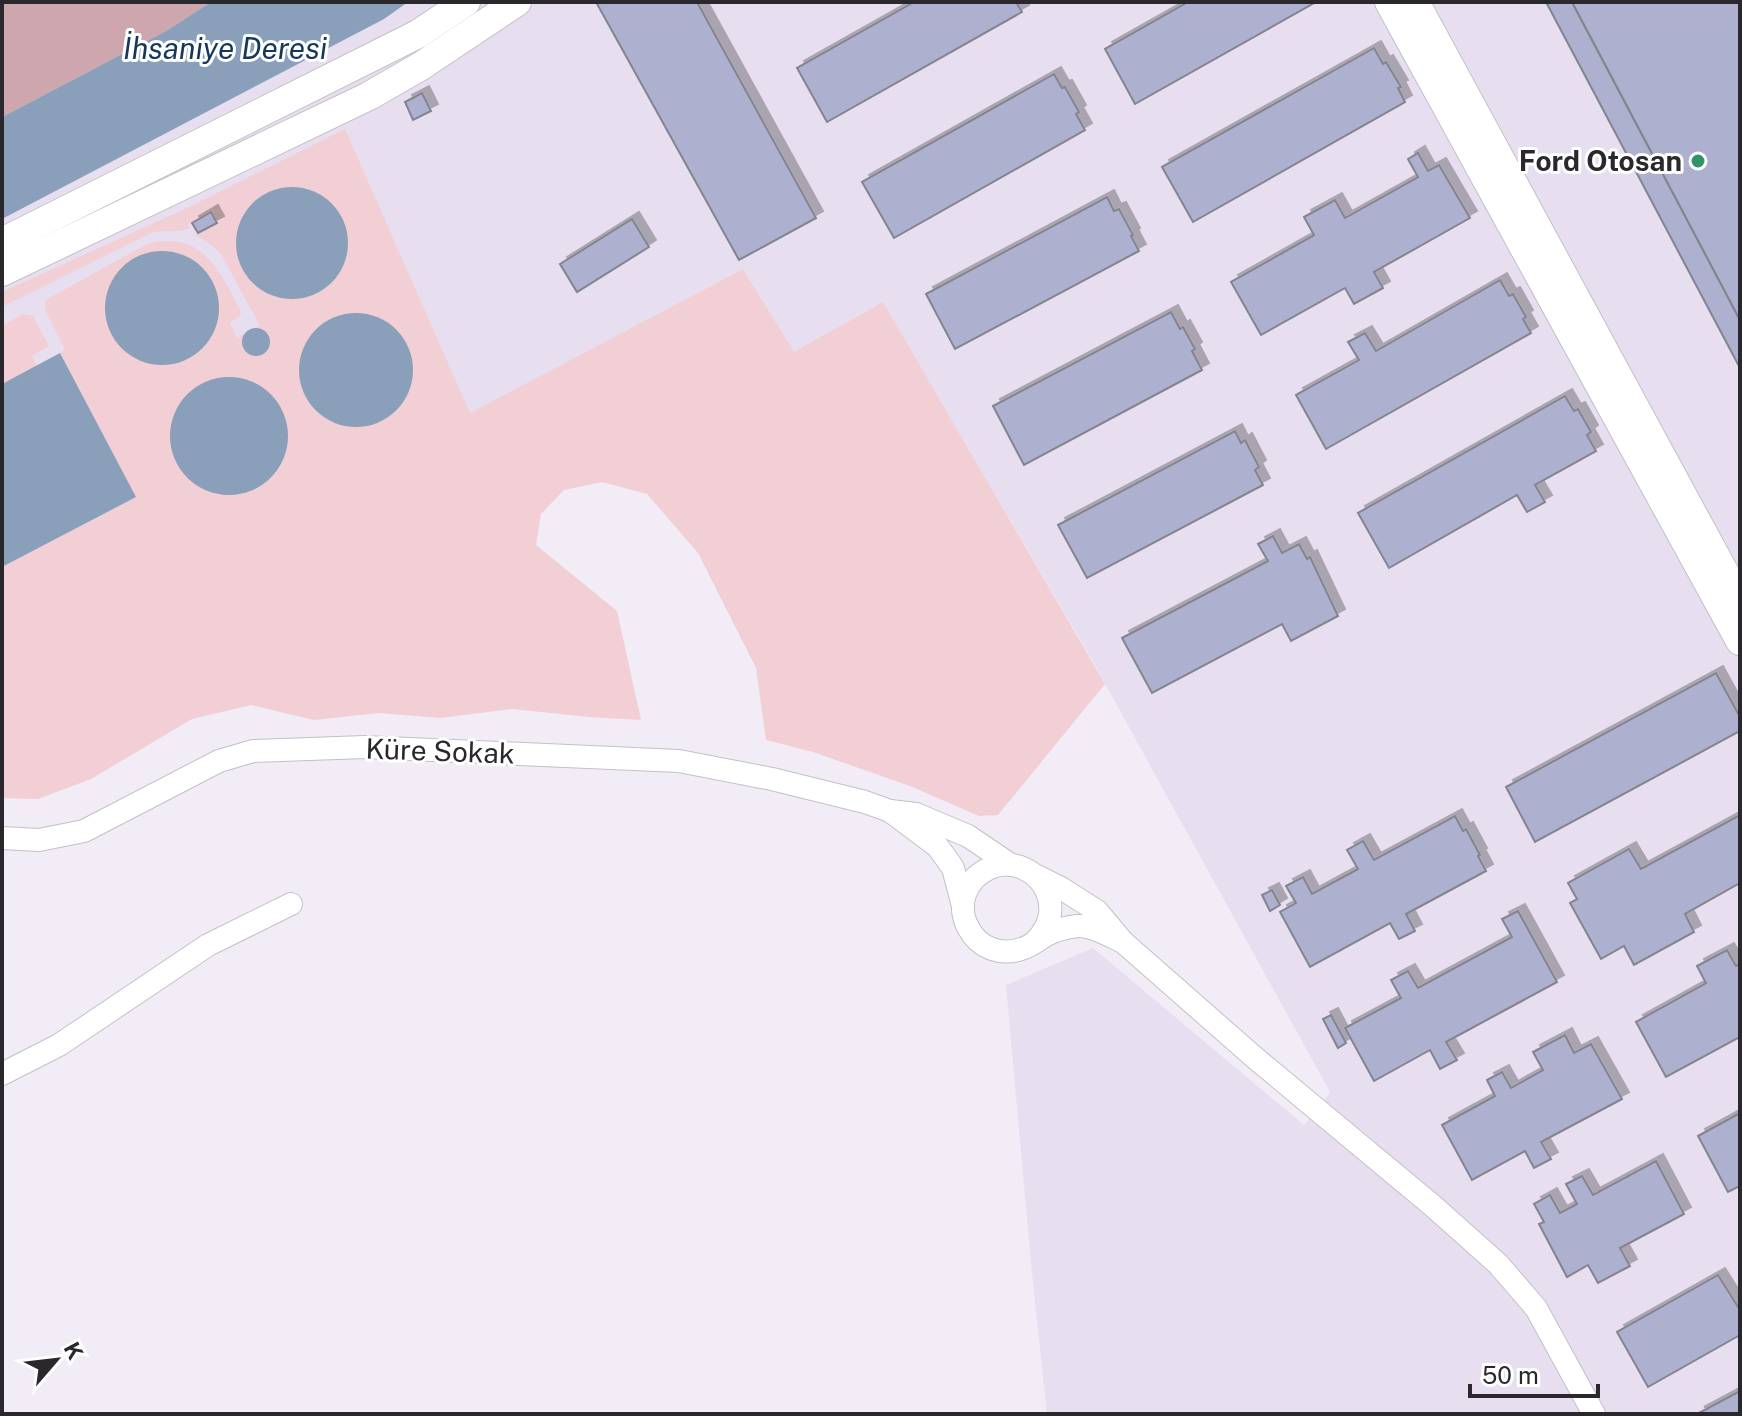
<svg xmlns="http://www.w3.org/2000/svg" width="1742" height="1416" font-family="'Public Sans',sans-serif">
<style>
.built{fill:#e7dfef}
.green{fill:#f2cfd4}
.forest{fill:#cda7ad}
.water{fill:#8aa0ba}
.building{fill:#adb0cf;stroke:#83848d;stroke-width:2;filter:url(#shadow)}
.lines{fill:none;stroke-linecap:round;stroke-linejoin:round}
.minor-casing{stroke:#c4bfc8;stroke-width:24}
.major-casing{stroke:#c4bfc8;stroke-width:30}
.minor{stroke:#fff;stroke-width:22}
.major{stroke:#fff;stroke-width:28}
.poi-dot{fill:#30936d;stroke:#fff;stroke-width:3}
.labels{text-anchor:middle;stroke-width:6;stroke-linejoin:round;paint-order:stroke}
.poi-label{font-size:28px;font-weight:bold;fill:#2a282c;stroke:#fff;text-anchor:end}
.street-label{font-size:28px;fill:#2a282c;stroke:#fff}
.water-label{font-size:30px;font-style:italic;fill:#14375b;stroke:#fff}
</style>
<defs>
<filter id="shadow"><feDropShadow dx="7" dy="-7" stdDeviation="0" flood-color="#0004"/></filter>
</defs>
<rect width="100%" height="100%" fill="#f1ecf5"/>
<polygon class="built" points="2,2 1740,2 1740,1414 1047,1414 1032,1274 1006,985 1093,948 1304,1125 1330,1092 1092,660 883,303 794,353 743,269 470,414 2,633"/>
<g class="green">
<path d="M345,129L470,413L743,269L794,352L883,302L1105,684L998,815L979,816L910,786L813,752L766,740L756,668L698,553L647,494L602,482L564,490L541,514L536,545L617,611L641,720L589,717L512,709L440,718L379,713L314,720L251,705L192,719L91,779L38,799L2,798V567L136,497L60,353L65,350L45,310V303L49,298L147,244C202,229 220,271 241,312L240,316L230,323L237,338L251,329L260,326L221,254L213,246L195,235L216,223L211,213L188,224L190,228C180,233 164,230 153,232L2,307V292L187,208Z"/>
<polygon points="23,314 33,316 49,346 32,356 37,366 2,384 2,326"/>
</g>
<polygon class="forest" points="2,2 211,2 166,31 2,117"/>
<g class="water">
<polygon points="211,2 408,2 384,19 2,219 2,117 166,31"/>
<circle cx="292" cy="243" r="56"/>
<circle cx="162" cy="308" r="57"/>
<circle cx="356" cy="370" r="57"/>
<circle cx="256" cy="342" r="14"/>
<polygon points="60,353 136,497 2,567 2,384"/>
<circle cx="229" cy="436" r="59"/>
</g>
<g class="building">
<polygon points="596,2 697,2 816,218 739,260"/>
<polygon points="914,2 1016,2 1022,12 827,122 797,68"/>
<polygon points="1188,2 1316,2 1135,104 1105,49"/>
<polygon points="1546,2 1572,2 1740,320 1740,368"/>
<polygon points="1572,2 1740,2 1740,320"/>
<polygon points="1374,48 1383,64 1386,62 1401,87 1398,88 1405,102 1193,222 1162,167"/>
<polygon points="1054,74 1062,88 1065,87 1079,112 1076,114 1085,130 894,238 862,182"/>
<polygon points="422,93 431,111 413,120 405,102"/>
<polygon points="1418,153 1428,171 1439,165 1470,218 1374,272 1383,288 1354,304 1345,288 1261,335 1231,282 1314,235 1304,217 1335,200 1345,218 1418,177 1408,159"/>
<polygon points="1107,197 1114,211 1119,209 1133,235 1131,236 1139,251 955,349 926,294"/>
<polygon points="211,212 217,223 198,233 192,223"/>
<polygon points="632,219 649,247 577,292 560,264"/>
<polygon points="1500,280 1509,296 1513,294 1526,317 1523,319 1531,333 1326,449 1296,395 1359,360 1348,342 1365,333 1376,351"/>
<polygon points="1171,312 1180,329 1183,327 1195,349 1192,351 1202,370 1024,465 993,406"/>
<polygon points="1565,396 1574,411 1578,409 1591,432 1587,435 1596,451 1535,485 1545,502 1527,512 1517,495 1389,568 1358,513"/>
<polygon points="1235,431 1241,443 1245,440 1259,467 1255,470 1263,485 1087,578 1058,525"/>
<polygon points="1273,536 1282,553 1299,544 1307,559 1310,557 1338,616 1291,641 1282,624 1152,693 1122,638 1268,561 1258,544"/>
<polygon points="1716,673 1740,717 1740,731 1535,842 1506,787"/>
<polygon points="1740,815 1740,883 1685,914 1694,932 1634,965 1624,946 1601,959 1570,903 1577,899 1568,883 1629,849 1641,869"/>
<polygon points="1455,816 1463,831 1466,829 1480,855 1478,856 1486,871 1406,914 1415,931 1399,939 1390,923 1310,967 1280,912 1296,903 1286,886 1303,877 1312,894 1358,869 1347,850 1363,841 1374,860"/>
<polygon points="1272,890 1280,905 1270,911 1262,895"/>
<polygon points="1518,911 1557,982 1446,1042 1457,1060 1440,1069 1430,1050 1374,1081 1345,1028 1401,998 1391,980 1408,971 1418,988 1512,937 1502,919"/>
<polygon points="1727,950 1736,966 1740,964 1740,1037 1666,1077 1636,1022 1706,983 1697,966"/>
<polygon points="1331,1015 1346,1043 1338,1048 1323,1019"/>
<polygon points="1565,1035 1574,1053 1591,1044 1622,1099 1541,1142 1551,1159 1534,1168 1525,1151 1472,1180 1442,1125 1495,1096 1487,1080 1502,1072 1511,1088 1543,1070 1533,1052"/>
<polygon points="1740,1113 1740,1186 1728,1192 1698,1136"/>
<polygon points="1656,1161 1684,1214 1620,1248 1630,1266 1598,1283 1588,1265 1567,1277 1539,1224 1544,1222 1534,1204 1550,1195 1560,1213 1577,1204 1566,1184 1582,1176 1593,1195"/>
<polygon points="1718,1275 1740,1310 1740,1335 1648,1387 1617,1332"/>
<polygon points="1740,1391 1740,1414 1697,1414"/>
</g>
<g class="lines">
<g class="minor-casing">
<g id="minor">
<polyline points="2,838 39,840 84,831 219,761 253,751 365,747 679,761 772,779 865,802 890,811"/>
<polyline points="963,906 953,868 938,847 890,811 916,814 968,836 1011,865"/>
<path d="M1036,941C1043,933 1049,925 1050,914C1054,881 1020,855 990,868C979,873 969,882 965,894C961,906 963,919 969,929C979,948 1001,956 1021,949C1033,946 1042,936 1053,932C1060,929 1070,927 1077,926C1092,925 1110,936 1123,942L1097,911L1061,888L1037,876"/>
<polyline points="1123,942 1254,1057 1433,1206 1498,1264 1536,1308 1594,1414"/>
<polyline points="2,1074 59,1045 208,945 291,904"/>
</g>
</g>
<g class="major-casing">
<g id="major">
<polyline points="1389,2 1740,641"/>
<polyline points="1415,2 1740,601"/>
<polyline points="2,242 418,34 466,2"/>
<polyline points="2,272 369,96 421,66 517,2"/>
</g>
</g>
<use href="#minor" class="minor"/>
<use href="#major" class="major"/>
</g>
<circle class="poi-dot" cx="1698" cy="161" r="8"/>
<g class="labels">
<g class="poi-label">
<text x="1682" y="171">Ford Otosan</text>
</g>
<g class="street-label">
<text transform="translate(440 751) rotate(2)" y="10">Küre Sokak</text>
</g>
<g class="water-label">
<text x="225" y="59">İhsaniye Deresi</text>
</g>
</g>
<rect width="1742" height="1416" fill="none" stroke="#2a282c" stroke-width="8"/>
<g transform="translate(56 1360) rotate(62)" stroke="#ffffff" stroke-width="6" paint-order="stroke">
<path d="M0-6L14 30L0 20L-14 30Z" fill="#2a282c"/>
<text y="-12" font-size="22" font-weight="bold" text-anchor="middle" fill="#2a282c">K</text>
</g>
<path d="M1470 1384v12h128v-12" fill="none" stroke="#2a282c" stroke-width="4"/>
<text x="1482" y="1384" font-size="24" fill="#2a282c" stroke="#ffffff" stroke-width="6" paint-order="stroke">50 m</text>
</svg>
